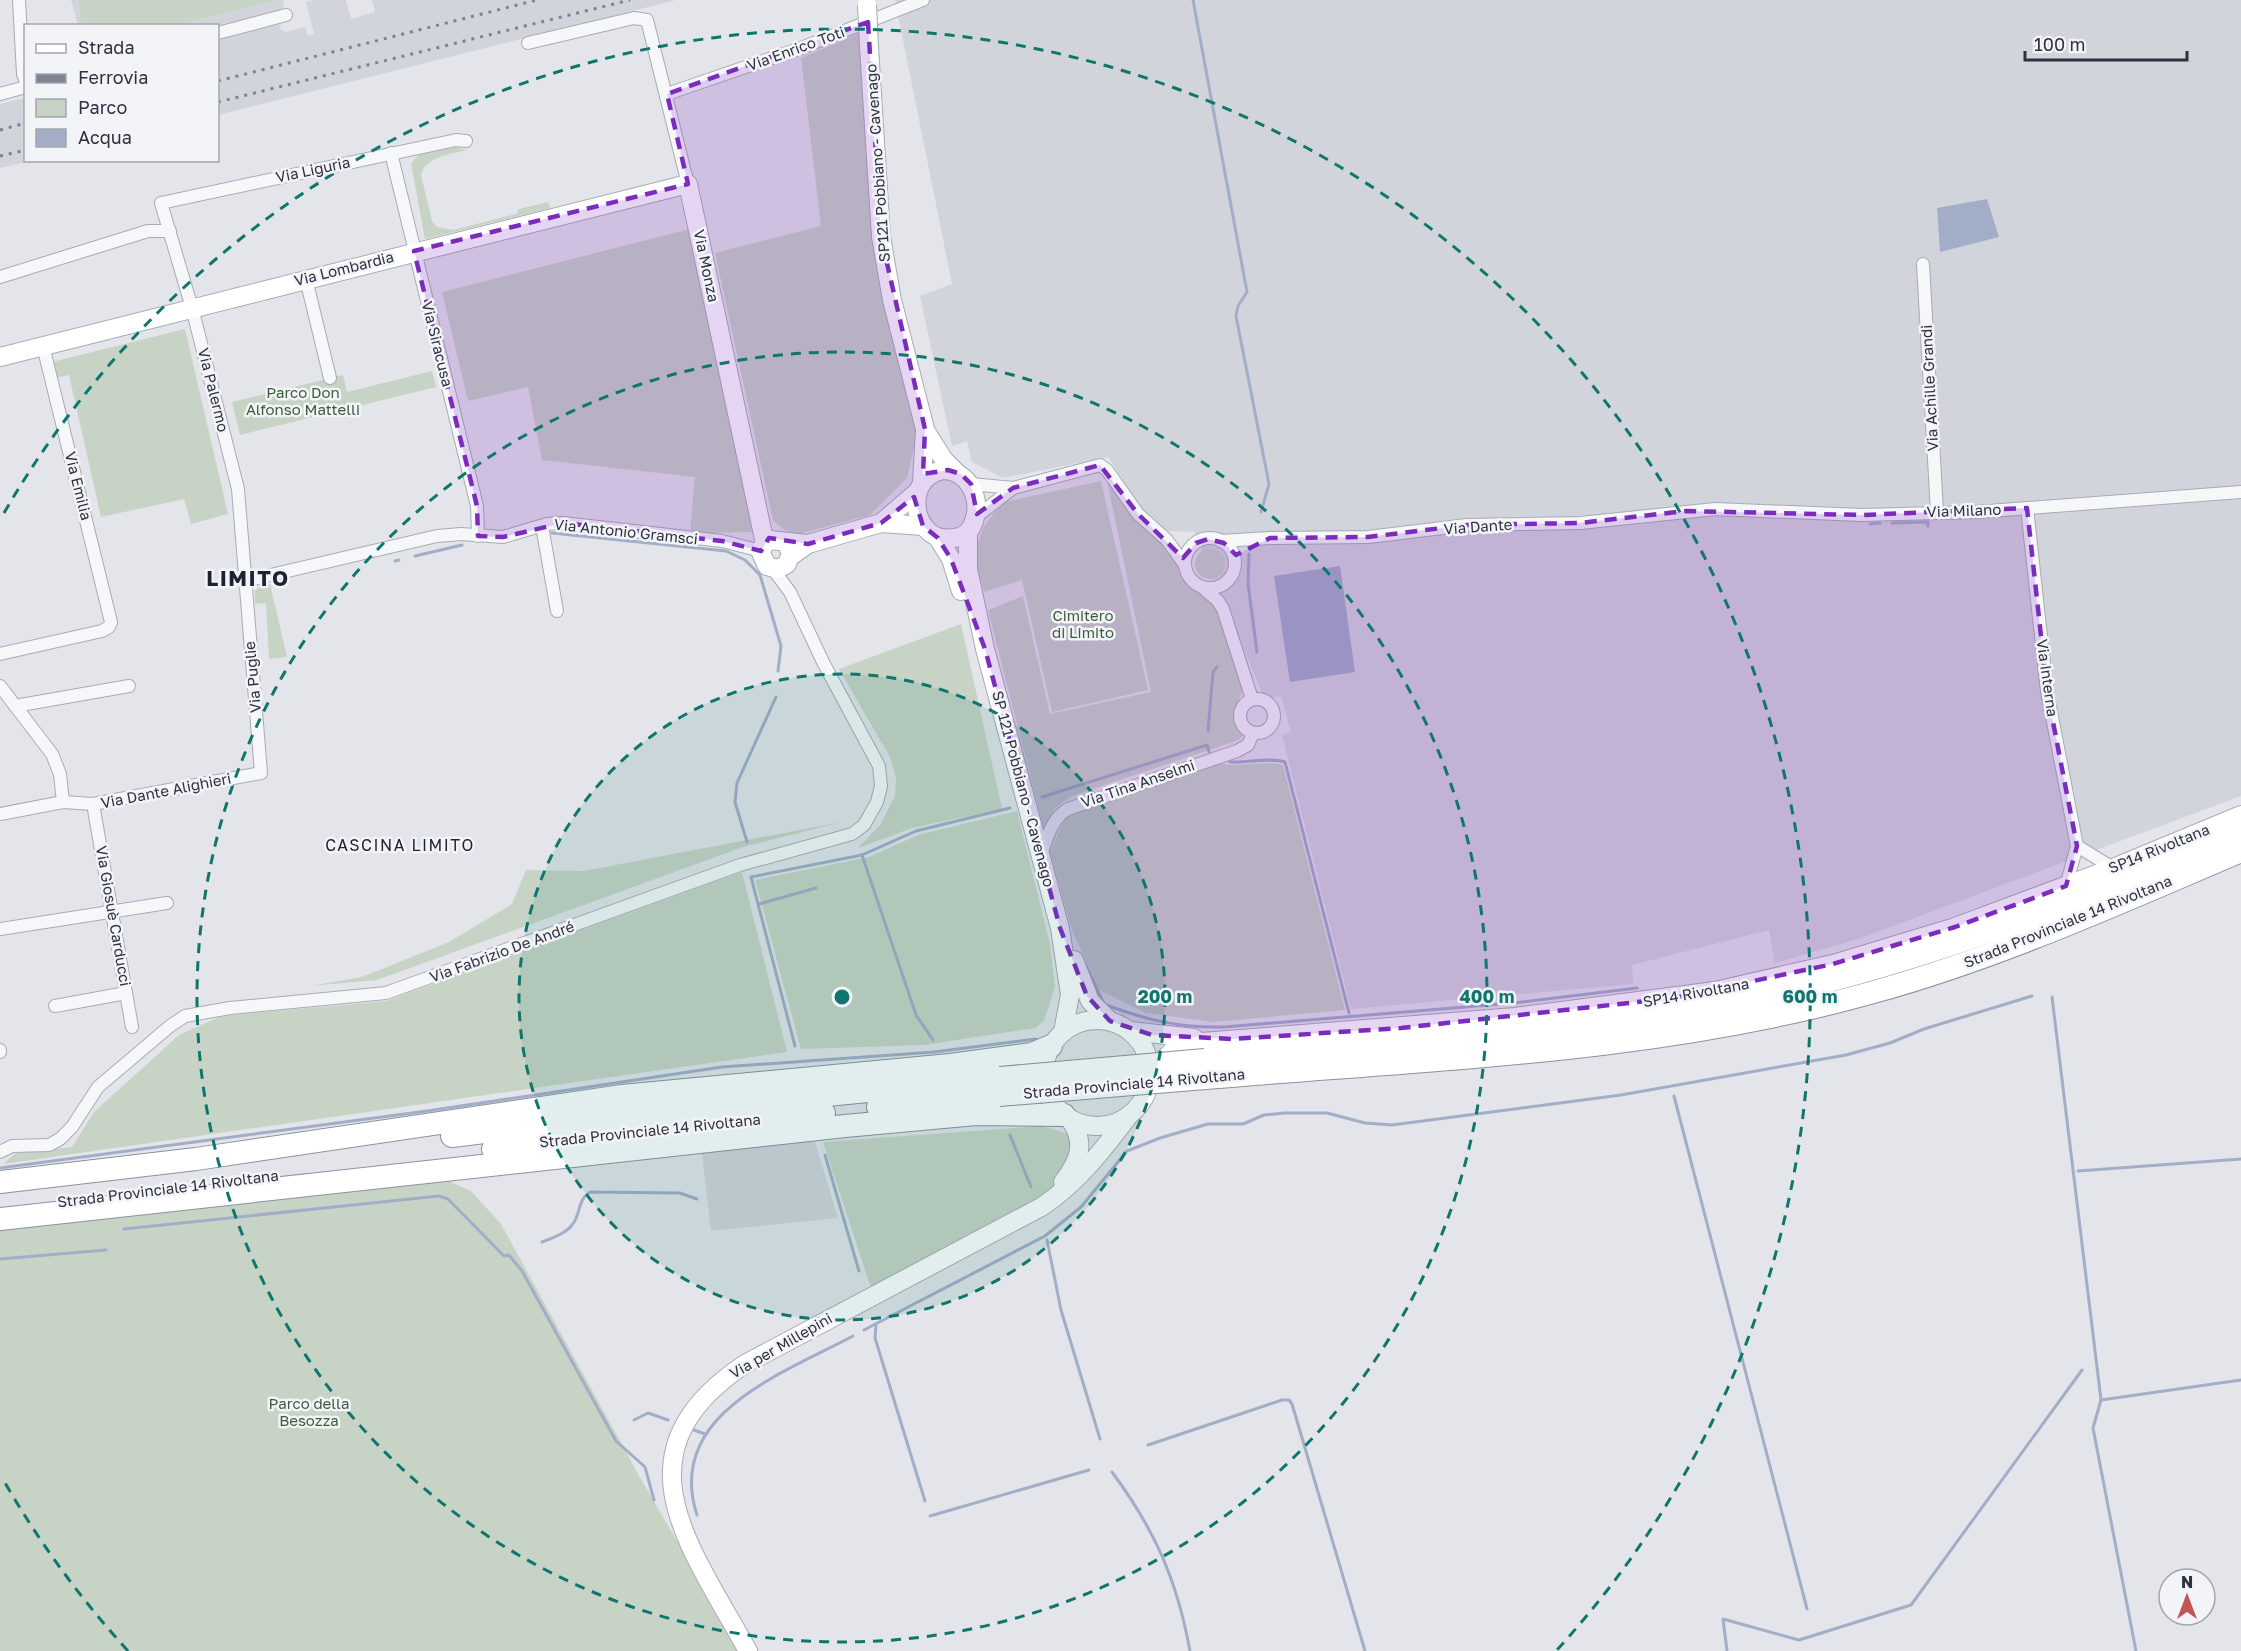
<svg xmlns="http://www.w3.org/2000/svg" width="2241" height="1651" font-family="'Golos Text',sans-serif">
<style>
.built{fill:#d2d4dc}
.green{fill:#c7d3c5}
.water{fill:#a2aec7}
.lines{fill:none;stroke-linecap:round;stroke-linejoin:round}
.stream{stroke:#a2aec7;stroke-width:3}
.street-casing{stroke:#a9abb4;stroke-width:14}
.secondary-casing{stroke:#a9abb4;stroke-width:20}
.highway-casing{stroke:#8c919f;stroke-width:24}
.street{stroke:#f6f7f9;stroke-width:12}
.secondary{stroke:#fff;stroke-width:18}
.highway{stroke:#fff;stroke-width:22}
.rail{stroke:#7e8392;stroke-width:3;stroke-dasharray:3 6;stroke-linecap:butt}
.secondary-bridge-casing{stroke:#a9abb4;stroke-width:20;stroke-linecap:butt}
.highway-bridge-casing{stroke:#8c919f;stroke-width:24;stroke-linecap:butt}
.secondary-bridge{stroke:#fff;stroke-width:18}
.highway-bridge{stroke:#fff;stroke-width:22}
.marked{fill:#7b2cbf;fill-opacity:0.2;stroke:#7b2cbf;stroke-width:4.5;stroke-dasharray:12 8;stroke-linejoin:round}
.ring{fill:none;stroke:#0f766e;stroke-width:3;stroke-dasharray:10 8}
.labels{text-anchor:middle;stroke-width:5;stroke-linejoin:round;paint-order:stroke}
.street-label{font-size:15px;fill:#2d3141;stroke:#f3f4f8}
.park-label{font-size:15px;fill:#3d5b3b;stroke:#f3f4f8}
.neighbourhood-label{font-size:16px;letter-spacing:1.5px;fill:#1f2232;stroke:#f3f4f8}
.district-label{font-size:21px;font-weight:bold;letter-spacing:1.5px;fill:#1f2232;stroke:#f3f4f8}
.centre{fill:#0f766e;stroke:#f3f4f8;stroke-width:3}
.ring-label{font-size:18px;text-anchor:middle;font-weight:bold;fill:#0f766e;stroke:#f3f4f8;stroke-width:5;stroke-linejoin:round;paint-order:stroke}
</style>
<rect width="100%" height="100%" fill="#e4e5ea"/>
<g class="built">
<polygon points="71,0 284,0 280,29 285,32 305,27 308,36 314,34 306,2 315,0 346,0 351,19 375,12 372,0 676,0 218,115 218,26 78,25"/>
<polygon points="895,0 2241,0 2241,796 1861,938 1775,963 1769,930 1632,965 1633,984 1351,1009 1282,735 1291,732 1281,696 1265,699 1194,532 1167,531 1142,511 1108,457 1003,478 972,462 967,441 952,446 920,296 952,284"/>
<polygon points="25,98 26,160 30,161 0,168 0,104"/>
<polygon points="813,1135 838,1218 711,1231 701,1145"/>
</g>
<g class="green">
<polygon points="79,0 277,0 175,25 81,26"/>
<polygon points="860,33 917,434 907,478 870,515 798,534 784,530 773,520 715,253 821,226 801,58"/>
<path d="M455,147L467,150C451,154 426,156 421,175L432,221L437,227L453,230L516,214L519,209L548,202L550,208L425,239L411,164L419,154Z"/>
<polygon points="690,229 753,532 690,533 695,477 542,460 528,387 468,401 442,292"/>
<polygon points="185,329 228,514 191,524 184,499 101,517 69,375 56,378 52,362"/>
<polygon points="432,371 436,387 240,435 232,402 343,375 347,392"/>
<polygon points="1101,481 1148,690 1052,712 1022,580 984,592 975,559 977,545 983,528 994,513 1005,502"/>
<polygon points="1107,481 1137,522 1168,546 1187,586 1208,598 1215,606 1242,683 1242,692 1233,716 1244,734 1239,740 1072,796 1056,807 1044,830 988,610 1023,596 1050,714 1151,692"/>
<circle cx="1210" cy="564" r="15"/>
<polygon points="270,584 287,657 269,659 266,603 255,604 255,591 260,586"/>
<polygon points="961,624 1002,809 912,828 858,848 881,824 895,796 896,777 890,757 839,669"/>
<path d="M1216,763C1239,768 1262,760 1283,765L1345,1010L1214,1022L1146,1013L1099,990L1072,930L1050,852L1064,820L1083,808Z"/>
<polygon points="1017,811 1050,944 1055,987 1044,1021 1035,1028 924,1045 801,1049 755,880 869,857 918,835"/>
<polygon points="842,822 743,847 377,980 310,986 362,977 449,942 512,904 526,870 584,871"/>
<polygon points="742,872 787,1052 3,1164 16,1153 72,1147 94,1112 179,1035 221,1016 386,1001"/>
<polygon points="1042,1126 1068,1134 1076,1152 1068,1169 1044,1200 871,1288 823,1142"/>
<polygon points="306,1173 444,1179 471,1191 501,1224 642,1481 741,1651 0,1651 0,1209"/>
</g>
<g class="water">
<polygon points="1987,199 1999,237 1940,252 1937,208"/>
<polygon points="1340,566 1355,672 1290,682 1274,576"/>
</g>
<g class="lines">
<g class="stream">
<polyline points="1193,0 1247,292 1238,306 1236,316 1269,484 1261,512"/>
<polyline points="1892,523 1928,522 1928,526"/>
<polyline points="1870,524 1880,523"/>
<polyline points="552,533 726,551 745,560 760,575 781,646 778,671"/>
<polyline points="1249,554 1248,584 1257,652"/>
<polyline points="415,556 462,545"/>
<polyline points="395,561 399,560"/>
<polyline points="1208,731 1213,672 1217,667"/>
<path d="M1230,762C1247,763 1271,757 1285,762L1349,1013"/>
<polyline points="1042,797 1207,745 1209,752"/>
<polyline points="747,842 735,802 737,783 776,697"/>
<polyline points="862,855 916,1015 933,1040"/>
<polyline points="759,904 816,888"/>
<path d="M1085,964L1104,1004C1145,1020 1180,1028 1224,1027L1513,1003L1637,988"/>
<polyline points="2052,997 2101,1400 2093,1428 2136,1651"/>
<polyline points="795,1046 751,877 862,855 916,831 1010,808"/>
<polyline points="1674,1096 1807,1609"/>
<polyline points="1010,1135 1031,1187"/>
<polyline points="825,1155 859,1271"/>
<polyline points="0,1168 427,1111 722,1067 934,1052 1036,1039"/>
<polyline points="2078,1171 2241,1159"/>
<polyline points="124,1229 439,1196 448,1199 504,1256 509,1255 522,1271 616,1441 645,1467 654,1500"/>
<polyline points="1047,1240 1061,1310 1100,1439"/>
<path d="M542,1242C552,1238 565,1234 572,1225C581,1215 577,1200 590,1192L680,1193L697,1199"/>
<polyline points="0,1259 106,1250"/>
<polyline points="876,1326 875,1338 925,1501"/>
<polyline points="864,1330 1045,1236 1081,1207 1127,1151 1160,1138 1208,1124 1243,1124 1264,1115 1284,1113 1327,1113 1365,1123 1392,1125 1621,1095 1846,1055 1890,1043 1924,1029 2032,996"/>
<polyline points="2101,1400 2241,1380"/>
<polyline points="634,1420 648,1413 668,1420"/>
<polyline points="691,1429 705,1434"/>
<polyline points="1148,1445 1282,1400 1289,1400 1292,1404 1365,1651"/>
<path d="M1112,1472C1155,1530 1177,1580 1190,1651"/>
<path d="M697,1515C664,1414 784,1373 853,1336"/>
<polyline points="930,1516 1089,1470"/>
<polyline points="1727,1651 1723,1619 1799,1640 1911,1605 2082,1370"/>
</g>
<g class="street-casing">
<g id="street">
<polyline points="19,0 23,74 26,82"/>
<polyline points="218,33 286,15"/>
<polyline points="528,43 634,18 647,20 688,184"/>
<polyline points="0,94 26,87"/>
<polyline points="667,94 801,48 923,0"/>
<polyline points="391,153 477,506 478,536"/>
<polyline points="1923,264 1937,512"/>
<polyline points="0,277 148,231 170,231"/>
<polyline points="306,279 330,378"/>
<polyline points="971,484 1013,488 1100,465 1107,470 1138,514 1167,540 1185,565"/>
<polyline points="2027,508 2047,691 2077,846 2066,886"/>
<polyline points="976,517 1013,488"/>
<polyline points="542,526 557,611"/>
<circle cx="1210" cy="563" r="25"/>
<polyline points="1221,541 1270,538 1368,537 1467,525 1580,523 1715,509 1862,515 1976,512 2241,492"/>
<polyline points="245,581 437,536 461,534 503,537 547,524 563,523 722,541 761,551"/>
<polyline points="1203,588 1218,601 1223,609 1252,699"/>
<polyline points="0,654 102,631 109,627 111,622 43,346"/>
<polyline points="0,686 52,754 60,774 63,802"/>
<circle cx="1257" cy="716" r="17"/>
<polyline points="15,706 129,686"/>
<polyline points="93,804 132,1027"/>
<polyline points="0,814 63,802 93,804 261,773 238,489 192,308 161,203 456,140 466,141"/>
<polyline points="2077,846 2113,868"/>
<path d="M1041,855C1047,838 1052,818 1068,809L1237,751L1248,745L1253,733"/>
<polyline points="0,929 167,903"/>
<polyline points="55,1006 126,993"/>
<polyline points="0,1050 0,1052"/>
<polyline points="0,1152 12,1146 49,1145 60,1139 72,1127 98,1087 170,1026 185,1016 230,1008 386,993 740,865 852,834 864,825 877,802 881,786 879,766 823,662 790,592 772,568"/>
</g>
</g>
<g class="secondary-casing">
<g id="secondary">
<polyline points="869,47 881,237 892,300 925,429 922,482"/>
<polyline points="0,357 688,184 765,544"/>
<polyline points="925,430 944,460 956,472"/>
<path d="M943,470C968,470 982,498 974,521C971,531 965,537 954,538C912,545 901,478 943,470Z"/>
<polyline points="881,523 916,493"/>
<polyline points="968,532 968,569 985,649 1060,928 1070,995 1063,1032"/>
<polyline points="938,538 951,559 961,591"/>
<polyline points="786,542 791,553 787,564 778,569 767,566 761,553 763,546 770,540 808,544"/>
<polyline points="791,556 808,544 881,523 923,526"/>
<polyline points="1074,960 1090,1001 1110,1021"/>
<circle cx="1097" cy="1073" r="53"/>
<polyline points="1130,1031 1194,1038"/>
<polyline points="1155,1069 1173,1050 1202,1042 1515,1017 1715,991 1833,964 1955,927 2113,868 2241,815"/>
<path d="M1063,1182C1080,1160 1087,1141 1068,1117"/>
<path d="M748,1651C690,1545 612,1453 745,1364L1043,1206C1078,1182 1102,1151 1127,1118"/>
</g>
</g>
<g class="highway-casing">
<g id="highway">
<path d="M1205,1060C1397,1044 1592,1036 1780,993C1939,957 2090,895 2241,835"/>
<path d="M1205,1078C1427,1059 1655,1053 1870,993C1998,958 2119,903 2241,851"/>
<polyline points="878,1107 999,1095"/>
<polyline points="452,1136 623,1115 1000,1078"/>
<polyline points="493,1149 824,1113"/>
<polyline points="0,1182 196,1159 622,1096 950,1065 1032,1054 1051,1046"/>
<polyline points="0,1219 845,1126 976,1114 1064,1115"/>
</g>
</g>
<use href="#street" class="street"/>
<use href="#secondary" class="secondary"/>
<use href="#highway" class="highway"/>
<g class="rail">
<polyline points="218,81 537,0"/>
<polyline points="218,102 630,0"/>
<polyline points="0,130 26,123"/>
<polyline points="0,156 26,150"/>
</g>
<g class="secondary-bridge-casing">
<polyline id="secondary-bridge" points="867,5 869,47"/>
</g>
<g class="highway-bridge-casing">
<g id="highway-bridge">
<polyline points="1000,1078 1205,1060"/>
<polyline points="999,1095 1205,1078"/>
</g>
</g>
<use href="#secondary-bridge" class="secondary-bridge"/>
<use href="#highway-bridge" class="highway-bridge"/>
</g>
<path class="marked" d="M868,22L881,237L925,429L923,474L948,470L961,474L971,484L977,514L1013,488L1100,465L1138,514L1183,558L1196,543L1208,539L1224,543L1236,555L1270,538L1368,537L1467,525L1580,523L1686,511L1862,515L2027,508L2047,691L2077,846L2066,886L1955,927L1833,964L1674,998L1401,1028L1232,1039L1152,1035L1110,1021L1087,996L1060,928L985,649L951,559L938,538L923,526L914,497L881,523L808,544L769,538L761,551L722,541L563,523L503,537L478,536L477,506L414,251L688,184L667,94Z"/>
<circle cx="842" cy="997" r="323" fill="#0f766e" fill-opacity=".12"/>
<g class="ring">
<circle cx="842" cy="997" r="323"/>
<circle cx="842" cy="997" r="645"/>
<path d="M128 1651A968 968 0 0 1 4 1481M4 513A968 968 0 1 1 1556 1651"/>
</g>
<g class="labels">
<g class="street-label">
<text transform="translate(796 49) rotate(-20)" y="5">Via Enrico Toti</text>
<text transform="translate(878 163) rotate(-94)" y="5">SP121 Pobbiano - Cavenago</text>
<text transform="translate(313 170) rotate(-12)" y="5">Via Liguria</text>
<text transform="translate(706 266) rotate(78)" y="5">Via Monza</text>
<text transform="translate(344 269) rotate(-14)" y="5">Via Lombardia</text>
<text transform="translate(437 344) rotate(76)" y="5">Via Siracusa</text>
<text transform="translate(1930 388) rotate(-93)" y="5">Via Achille Grandi</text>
<text transform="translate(213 390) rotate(76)" y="5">Via Palermo</text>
<text transform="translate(78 486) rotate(76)" y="5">Via Emilia</text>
<text transform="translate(1964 511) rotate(-2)" y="5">Via Milano</text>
<text transform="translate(1478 527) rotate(-4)" y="5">Via Dante</text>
<text transform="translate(626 532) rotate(6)" y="5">Via Antonio Gramsci</text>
<text transform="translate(253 677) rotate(-95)" y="5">Via Puglie</text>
<text transform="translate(2047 678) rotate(82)" y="5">Via Interna</text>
<text transform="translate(1138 784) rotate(-19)" y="5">Via Tina Anselmi</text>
<text transform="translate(1023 789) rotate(75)" y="5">SP 121 Pobbiano - Cavenago</text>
<text transform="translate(166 791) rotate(-11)" y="5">Via Dante Alighieri</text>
<text transform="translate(2159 849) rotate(-22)" y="5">SP14 Rivoltana</text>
<text transform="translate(113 916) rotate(80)" y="5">Via Giosuè Carducci</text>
<text transform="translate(2068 922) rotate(-22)" y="5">Strada Provinciale 14 Rivoltana</text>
<text transform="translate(502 952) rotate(-20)" y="5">Via Fabrizio De André</text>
<text transform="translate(1696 993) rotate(-10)" y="5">SP14 Rivoltana</text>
<text transform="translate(1134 1084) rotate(-5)" y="5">Strada Provinciale 14 Rivoltana</text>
<text transform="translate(650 1131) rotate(-6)" y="5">Strada Provinciale 14 Rivoltana</text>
<text transform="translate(168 1189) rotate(-7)" y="5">Strada Provinciale 14 Rivoltana</text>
<text transform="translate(781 1346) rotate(-30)" y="5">Via per Millepini</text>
</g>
<g class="park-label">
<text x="303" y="398">Parco Don<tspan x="303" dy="17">Alfonso Mattelli</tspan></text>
<text x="1083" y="621">Cimitero<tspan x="1083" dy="17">di Limito</tspan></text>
<text x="309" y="1409">Parco della<tspan x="309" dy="17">Besozza</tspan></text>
</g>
<g class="neighbourhood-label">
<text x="400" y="851">CASCINA LIMITO</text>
</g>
<g class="district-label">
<text x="248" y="586">LIMITO</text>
</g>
</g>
<circle cx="842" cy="997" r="9" class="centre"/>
<g class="ring-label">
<text x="1165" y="1003">200 m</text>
<text x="1487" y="1003">400 m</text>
<text x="1810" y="1003">600 m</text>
</g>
<rect x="24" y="24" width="195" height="138" fill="#f3f4f8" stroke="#a4a6af" stroke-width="1.5"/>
<rect x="36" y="44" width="30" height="9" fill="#ffffff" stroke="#a4a6af" stroke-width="1.5"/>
<text x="78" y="54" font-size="18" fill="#2d3141">Strada</text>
<rect x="36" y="74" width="30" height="9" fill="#7e8392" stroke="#a4a6af" stroke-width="1.5"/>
<text x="78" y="84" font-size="18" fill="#2d3141">Ferrovia</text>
<rect x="36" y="99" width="30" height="18" fill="#c7d3c5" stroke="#a4a6af" stroke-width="1.5"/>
<text x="78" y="114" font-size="18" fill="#2d3141">Parco</text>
<rect x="36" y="129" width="30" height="18" fill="#a2aec7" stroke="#a4a6af" stroke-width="1.5"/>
<text x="78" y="144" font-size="18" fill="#2d3141">Acqua</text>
<g transform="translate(2187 1597)"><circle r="28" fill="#f3f4f8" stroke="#a4a6af" stroke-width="1.5"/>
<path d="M0-4.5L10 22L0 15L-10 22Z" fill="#c25556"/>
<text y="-9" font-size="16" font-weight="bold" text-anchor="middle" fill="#2d3141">N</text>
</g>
<path d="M2025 51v9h162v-9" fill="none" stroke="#2d3141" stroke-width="3"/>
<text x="2034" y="51" font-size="18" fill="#2d3141" stroke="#f3f4f8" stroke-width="4.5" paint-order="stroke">100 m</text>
</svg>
